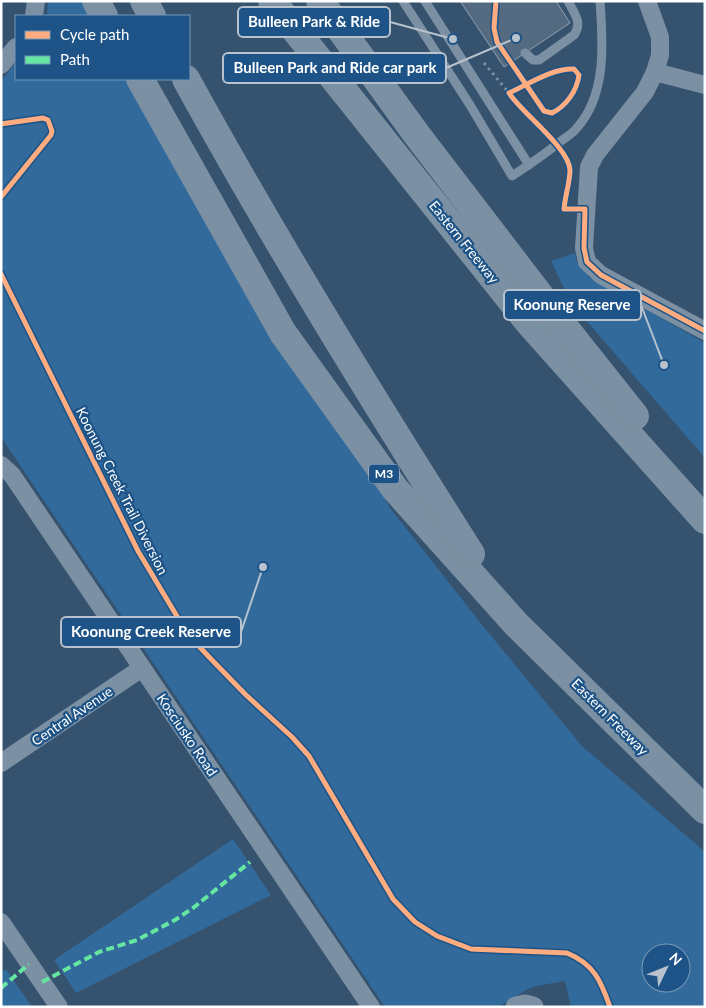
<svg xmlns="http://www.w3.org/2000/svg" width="706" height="1008" font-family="Lato,sans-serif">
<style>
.green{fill:#326a9c;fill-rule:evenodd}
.building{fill:#536a80;stroke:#8fa1b2}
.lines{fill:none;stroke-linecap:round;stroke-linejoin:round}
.path{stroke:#7c90a4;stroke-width:3;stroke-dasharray:2.5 4;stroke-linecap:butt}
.service{stroke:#7c90a4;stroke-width:9}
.minor{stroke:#7c90a4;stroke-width:18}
.tertiary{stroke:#7c90a4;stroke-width:21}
.motorway{stroke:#7c90a3;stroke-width:28}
.quiet{stroke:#66e7a1;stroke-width:4;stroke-dasharray:8 4;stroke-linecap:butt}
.cycleway-casing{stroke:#1d5386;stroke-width:8}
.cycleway{stroke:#ffac80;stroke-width:5}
.labels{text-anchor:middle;stroke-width:4.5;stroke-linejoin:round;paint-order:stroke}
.shield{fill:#1d5386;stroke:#bbcbdb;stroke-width:1}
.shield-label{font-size:12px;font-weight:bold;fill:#fff}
.street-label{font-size:14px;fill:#fff;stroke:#1d5386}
.leader{fill:none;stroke:#b8c2cc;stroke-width:2}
.callout-dot{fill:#b8c2cc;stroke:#1d5386;stroke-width:2}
.callout{fill:#1d5386;stroke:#b8c2cc;stroke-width:2}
.callout-label{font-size:15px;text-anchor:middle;font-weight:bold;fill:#fff}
</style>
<rect width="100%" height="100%" fill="#35526e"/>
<g class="green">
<polygon points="48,1 101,1 110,16 47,16"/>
<path d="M16,62V79H138L265,283L390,508L483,626L581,745L705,852V1007H571L565,981L536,986L528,989L498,1007H385L1,437V81ZM651,953H681V983H651Z"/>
<polygon points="575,253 577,262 589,277 705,343 705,458 579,312 562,284 551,261"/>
<polygon points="233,839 271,895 76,993 54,960"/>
<polygon points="6,969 32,1007 1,1007 1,972"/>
</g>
<polygon class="building" points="460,1 556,1 570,23 504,67"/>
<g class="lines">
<polyline class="path" points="484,63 509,93"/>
<g class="service">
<path d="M403,1L470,105L512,176C529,165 545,154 561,141C566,137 572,134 576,129C607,95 603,44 600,1"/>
<polyline points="425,1 529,165"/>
<path d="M525,53L533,60H539L574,35C583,23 574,13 568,1"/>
</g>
<g class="minor">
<polyline points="647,1 660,37 660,55 655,72 645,92 595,155 589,167 584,248 587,262 601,275 705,331"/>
<polyline points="34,16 36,1"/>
<polyline points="1,65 16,47"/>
<polyline points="655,72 705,85"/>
<polyline points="1,465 12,475 371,1007"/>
<polyline points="1,763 142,668"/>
<polyline points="1,922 59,1007"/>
</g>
<polyline class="tertiary" points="516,1007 525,1005 533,1007"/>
<g class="motorway">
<polyline points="96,1 104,16"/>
<polyline points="144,1 152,16"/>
<polyline points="272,1 530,324 705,520"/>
<polyline points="320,1 417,135 558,319 635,416"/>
<polyline points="140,79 283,333 395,489 516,624 705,810"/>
<path d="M186,79C275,241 372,398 471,554"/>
</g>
<g class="quiet">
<polyline points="42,982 99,952 137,940 175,920 193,908 250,862"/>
<polyline points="1,988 29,964"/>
</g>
<g class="cycleway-casing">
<g id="cycleway">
<path d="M496,1L494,28L497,42L544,111L552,113C566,106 577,91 579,75L574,69C552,68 529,84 509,93C522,113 569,148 570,170C570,182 565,196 564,209H585L584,248L587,262L601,275L705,331"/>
<polyline points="1,124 43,118 48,120 52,131 51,135 1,197"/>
<path d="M1,274L138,551L181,623L195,642L210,658L246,695L292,737L309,756L393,899L415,922L437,936L471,949L567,953C594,964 601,981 610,1007"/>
</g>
</g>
<use href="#cycleway" class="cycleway"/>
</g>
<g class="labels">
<rect class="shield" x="369" y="464.5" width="30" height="19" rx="4"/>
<g class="shield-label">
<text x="384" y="478">M3</text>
</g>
<g class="street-label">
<text transform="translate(464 242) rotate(51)" y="5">Eastern Freeway</text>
<text transform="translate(122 491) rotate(63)" y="5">Koonung Creek Trail Diversion</text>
<text transform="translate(72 716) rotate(-34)" y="5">Central Avenue</text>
<text transform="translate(610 717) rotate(45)" y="5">Eastern Freeway</text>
<text transform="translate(187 735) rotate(56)" y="5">Kosciusko Road</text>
</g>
</g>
<path class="leader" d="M453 39L390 22M516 38L446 68M664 365L641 305M263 567L241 632"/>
<g class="callout-dot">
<circle cx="453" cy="39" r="5"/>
<circle cx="516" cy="38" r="5"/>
<circle cx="664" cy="365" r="5"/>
<circle cx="263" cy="567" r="5"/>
</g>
<g class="callout">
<rect x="238" y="7" width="152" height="30" rx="5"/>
<rect x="223" y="53" width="223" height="30" rx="5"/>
<rect x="504" y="290" width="137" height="30" rx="5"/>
<rect x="61" y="617" width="180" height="30" rx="5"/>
</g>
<g class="callout-label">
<text x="314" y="27">Bulleen Park &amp; Ride</text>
<text x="335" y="73">Bulleen Park and Ride car park</text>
<text x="572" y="310">Koonung Reserve</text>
<text x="151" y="637">Koonung Creek Reserve</text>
</g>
<rect width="706" height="1008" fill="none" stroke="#ffffff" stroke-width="5"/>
<rect x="15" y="15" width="175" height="65" fill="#1d5386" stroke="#7798b6"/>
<rect x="25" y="31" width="25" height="8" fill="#ffac80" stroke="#7798b6"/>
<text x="60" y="40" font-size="15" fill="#ffffff">Cycle path</text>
<rect x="25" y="56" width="25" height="8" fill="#66e7a1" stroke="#7798b6"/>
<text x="60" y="65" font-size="15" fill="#ffffff">Path</text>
<g transform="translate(666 968) rotate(47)"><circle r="24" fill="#1d5386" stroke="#7798b6"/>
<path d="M0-4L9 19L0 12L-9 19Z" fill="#b8c2cc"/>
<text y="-8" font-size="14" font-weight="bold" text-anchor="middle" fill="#ffffff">N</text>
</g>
</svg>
